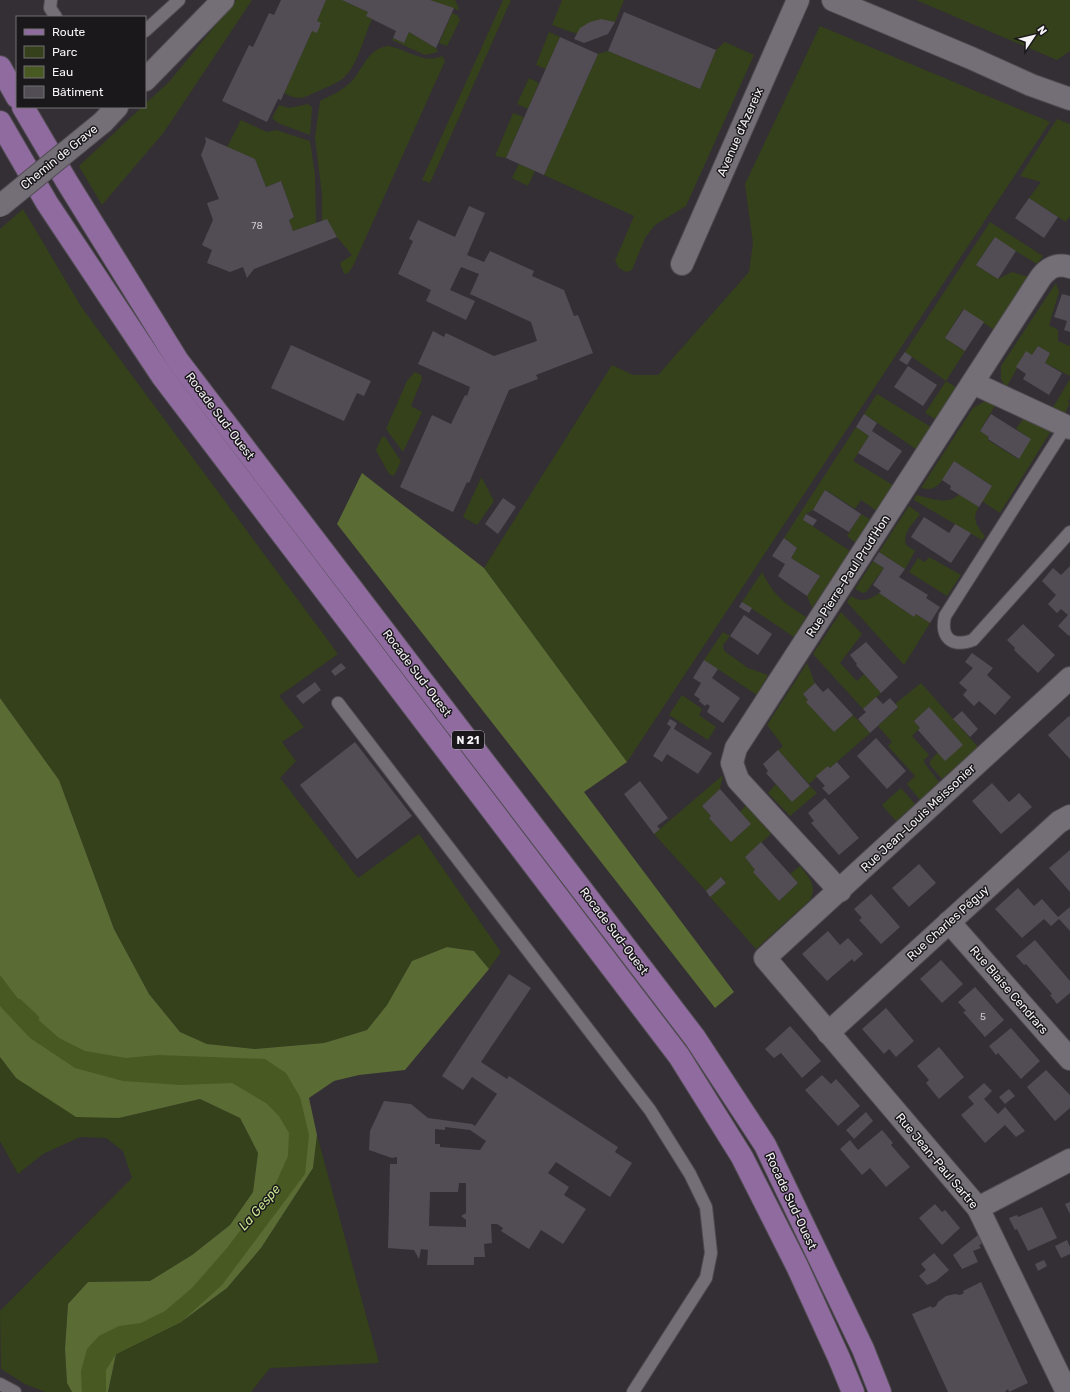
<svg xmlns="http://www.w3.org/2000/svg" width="1070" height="1392" font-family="Rubik,sans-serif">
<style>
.green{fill:#35411a}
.forest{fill:#5a6b34}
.water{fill:#485922}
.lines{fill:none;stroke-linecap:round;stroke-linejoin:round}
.stream{stroke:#485922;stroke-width:6}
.building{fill:#524d55;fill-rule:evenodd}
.lane-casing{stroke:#504c51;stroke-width:14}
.street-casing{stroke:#504c51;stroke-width:24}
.secondary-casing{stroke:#504c51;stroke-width:24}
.primary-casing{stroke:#504c51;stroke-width:24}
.lane{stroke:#746f77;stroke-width:12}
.street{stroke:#746f77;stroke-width:22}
.secondary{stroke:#746f77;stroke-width:22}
.primary{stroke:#8f6b9f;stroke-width:22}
.street-bridge-casing{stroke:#504c51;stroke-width:24;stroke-linecap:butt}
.street-bridge{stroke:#746f77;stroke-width:22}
.labels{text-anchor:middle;stroke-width:3;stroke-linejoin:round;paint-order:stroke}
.number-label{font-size:10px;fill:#cdcace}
.shield{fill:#1a181b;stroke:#b4b1b5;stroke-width:1}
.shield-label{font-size:11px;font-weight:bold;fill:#f6f3f7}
.street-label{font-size:12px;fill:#f6f3f7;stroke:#1a181b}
.water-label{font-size:13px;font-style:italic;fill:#c6e28f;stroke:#1a181b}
</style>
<rect width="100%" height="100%" fill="#332f35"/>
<g class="green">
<polygon points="236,0 252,0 164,132 102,205 79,166 142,107 145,107 145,104 169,82"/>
<path d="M326,0H342L368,12L367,16L372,19C363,38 358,67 341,80C334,84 326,88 318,91C303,98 300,101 284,93Z"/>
<polygon points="430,0 455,0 459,9 458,10"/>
<polygon points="503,0 511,0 430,183 422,180"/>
<path d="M562,0H624L615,22C599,19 586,20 577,34L552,25Z"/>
<polygon points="916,0 1070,0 1070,51 1057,60"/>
<polygon points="452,13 457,15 460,20 447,46 439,43"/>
<polygon points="820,26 1050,122 627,762 484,568 612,365 633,375 658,375 749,272 753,243 745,184"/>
<polygon points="409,32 436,48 438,52 425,55 392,40 393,38 404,43"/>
<polygon points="549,32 560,37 546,69 536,65"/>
<polygon points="725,42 754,55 686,206 655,225 645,238 632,270 626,272 619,268 615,261 634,216 544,175 598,54 608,51 700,89 716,50"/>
<path d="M387,46C407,48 422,65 442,56L445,61L353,266L348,273L344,274L340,263L352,255L337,237L327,220L322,221V195L315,138L320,101C330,96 341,91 350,83C364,69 366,50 387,46Z"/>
<polygon points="529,78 539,83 528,109 517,104"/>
<polygon points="308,104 312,107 310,135 278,123 272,118 279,105 289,108"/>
<polygon points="513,113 524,117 506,158 495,156"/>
<polygon points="1057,119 1070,124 1070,216 1066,222 1029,198 1041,182 1020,176"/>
<polygon points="241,120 267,132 276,130 310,141 315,175 316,224 293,231 289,220 294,217 281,181 266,187 255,159 227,147"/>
<polygon points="519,164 535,171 528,186 512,178"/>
<polygon points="23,209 82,308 338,654 279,696 304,727 282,742 296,761 280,778 358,878 419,834 501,952 489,969 474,951 447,947 412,961 387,1005 367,1030 324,1043 255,1049 207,1044 180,1032 149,994 114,929 59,780 0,698 0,229"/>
<polygon points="990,222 1043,256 1037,264 994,238 976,265 998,279 1012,272 1029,277 994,330 963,309 945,338 965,351 946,381 957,388 935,419 925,413 946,381 905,352"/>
<polygon points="1056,283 1059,292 1049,325 1058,330 1058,341 1070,346 1070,376 1045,363 1050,353 1038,346 1032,355 1026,352 1006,388 1001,379 1001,366"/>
<polygon points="415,372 421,375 422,379 411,406 422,412 403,452 386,429 407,381"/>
<polygon points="1070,379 1070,397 1068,402 1070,403 1064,415 1052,409"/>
<polygon points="877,394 931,427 916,449 864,414"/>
<path d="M985,401L997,402L980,431L989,437L988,440L1018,459L1031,439L1016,429L1026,415L1053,428L1000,513L982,501L992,486L954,461C945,474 940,494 921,488L973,408Z"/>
<polygon points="856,427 869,436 853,461 893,485 877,511 861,500 855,509 826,490 813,510 806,514 803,520 850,551 812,608 807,596 820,576 791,558 797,548 784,538"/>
<polygon points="382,437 385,437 401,461 394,476 389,474 376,450"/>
<polygon points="481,478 482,478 494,501 477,525 463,517"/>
<path d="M959,494L979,507C971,518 977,527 985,536L982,540L914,500L916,495C929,498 949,506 959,494Z"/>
<path d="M909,506L920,514C913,524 902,533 906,545L915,551L905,569L879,552Z"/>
<polygon points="861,514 871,520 856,543 847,536"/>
<polygon points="929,557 961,575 947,596 909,572 918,558 925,562"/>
<polygon points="873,561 884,568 866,592 863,593 855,589"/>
<path d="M762,572C775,597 783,602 806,617L794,637L742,602Z"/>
<path d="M879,593L914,617L916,614L930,623L904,665L847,602L851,596C860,603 871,600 879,593Z"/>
<polygon points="841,612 862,634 840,663 857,681 864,674 881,693 863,709 813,654"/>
<polygon points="723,632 730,636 723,645 724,651 748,668 768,675 757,695 704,660"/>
<polygon points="807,663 815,683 803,694 808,700 807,702 834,732 853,715 870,733 830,768 828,766 809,784 778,750 783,746 767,725"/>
<polygon points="921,683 978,747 942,779 930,765 930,761 938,752 929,707 914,721 920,728 912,736 929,755 924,760 925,764 939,782 920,800 907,784 915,776 888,746 892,742 878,726 898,708 895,704"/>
<polygon points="682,695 702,709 699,715 716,727 708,740 669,715"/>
<path d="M723,775L720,789L702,806L711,816L709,818L731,842L751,824L740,812L746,805L771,834L745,857L779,901L798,883L790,874L800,866C808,876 818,886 810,900L756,949L710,897L726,883L722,877L706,891L654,834Z"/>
<polygon points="776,784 792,802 810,786 817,793 790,816 768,793"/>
<polygon points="901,788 915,804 896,821 882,805"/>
<polygon points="0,1057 16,1078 119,1118 200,1099 240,1118 258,1153 253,1192 230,1225 192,1255 150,1281 88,1282 68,1304 65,1349 67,1383 72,1392 45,1392 25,1384 1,1369 0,1311 132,1178 123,1151 106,1138 80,1137 43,1154 18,1174 0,1141"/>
<polygon points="317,1135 379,1363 270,1368 251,1392 108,1392 116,1354 181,1322 227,1288 261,1248 313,1168"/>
</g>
<g class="forest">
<polygon points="362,473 484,568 627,762 584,792 734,992 715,1008 337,524"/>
<polygon points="0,698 59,780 114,929 149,994 180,1032 207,1044 255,1049 324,1043 367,1030 387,1005 412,961 447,947 474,951 489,969 405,1070 359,1075 334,1081 309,1098 317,1135 313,1168 261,1248 227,1288 181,1322 116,1354 108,1392 72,1392 67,1383 65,1349 68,1304 88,1282 150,1281 192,1255 230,1225 253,1192 258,1153 240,1118 200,1099 119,1118 76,1117 16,1078 0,1057"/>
</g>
<polygon class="water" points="0,975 25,1008 59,1038 85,1051 126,1058 158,1055 265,1059 286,1073 300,1097 309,1135 305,1174 222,1285 181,1322 116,1354 106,1370 106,1392 82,1392 81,1371 87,1349 99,1336 119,1326 141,1323 165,1311 192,1288 227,1248 276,1183 288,1156 289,1133 279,1116 266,1103 232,1083 181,1085 123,1081 75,1068 30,1038 0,1006"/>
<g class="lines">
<polyline class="stream" points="19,1002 36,1018"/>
</g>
<g class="building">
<polygon points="281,0 326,0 317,21 321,23 317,33 312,31 281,100 278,99 267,122 222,101 249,45 253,47 269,13 274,15"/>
<polygon points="342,0 430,0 454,8 436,48 409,32 404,43 393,38 396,31 366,16 368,12"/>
<polygon points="624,12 716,50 700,89 608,51"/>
<polygon points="601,19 615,22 608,34 584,43 574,39 580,28 590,22"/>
<polygon points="560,37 598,54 544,175 506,158"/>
<polygon points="205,137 255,159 266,187 281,181 294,217 289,220 293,231 327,219 337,237 254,269 247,278 243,267 230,272 207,263 212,250 202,245 213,220 207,203 219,199 201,155 206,142"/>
<polygon points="1029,198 1058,217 1044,238 1015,218"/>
<polygon points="469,206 485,213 467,255 484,262 490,251 534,271 532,276 564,290 574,316 578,315 593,353 536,375 538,379 509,390 469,483 467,482 453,512 400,487 432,415 451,424 465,395 467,396 470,387 418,364 433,331 444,337 446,333 494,356 537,341 531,322 470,294 479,274 461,267 450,290 475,301 466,320 426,301 431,290 398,274 413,241 409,239 418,220 455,237"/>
<polygon points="995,237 1016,251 998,279 976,265"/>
<polygon points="1062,294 1070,296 1070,332 1064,330 1067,321 1054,317"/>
<polygon points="964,309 984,322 965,351 945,338"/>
<polygon points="291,345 371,381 364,396 357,393 344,421 271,388"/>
<polygon points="1038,346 1050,353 1045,363 1062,373 1049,395 1023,379 1026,374 1016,367 1026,351 1032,355"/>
<polygon points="905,352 912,357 907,365 899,360"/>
<polygon points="908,366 937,385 923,406 894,387"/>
<polygon points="864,414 877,423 872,431 902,451 888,471 858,453 869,436 856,427"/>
<polygon points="991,414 1031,439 1019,459 988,439 989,437 980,431"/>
<polygon points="954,461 992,486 979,507 950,489 951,486 942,480"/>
<polygon points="825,490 861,514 849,532 813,510"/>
<polygon points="503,498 516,507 498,534 485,524"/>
<polygon points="806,514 817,520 813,526 803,520"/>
<polygon points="924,517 949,533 955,524 971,533 951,563 911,537"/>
<polygon points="784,538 797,548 791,558 820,576 807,596 778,576 785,564 772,556"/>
<polygon points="879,552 905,569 899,577 928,595 926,598 940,607 930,623 916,614 914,617 879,593 881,591 873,585 884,568 873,561"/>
<polygon points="1070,566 1070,635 1069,636 1058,626 1068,615 1061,609 1057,613 1048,604 1056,595 1042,581 1053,568 1061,575"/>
<polygon points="742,602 752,608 749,613 739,607"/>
<polygon points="744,615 772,634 758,655 730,636"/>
<polygon points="1023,624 1055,655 1038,673 1014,650 1015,648 1007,640"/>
<polygon points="866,642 898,677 881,693 856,665 857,664 850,655"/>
<polygon points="972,653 993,668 987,675 1011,697 995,715 979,701 974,706 963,695 967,690 959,683 973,668 965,662"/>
<polygon points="704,660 718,669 712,678 740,698 723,723 707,712 710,706 707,704 705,706 699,701 700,699 694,695 701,683 693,678"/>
<polygon points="341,663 346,668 335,676 331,671"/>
<polygon points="315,682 321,690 303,704 296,696"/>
<polygon points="815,683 823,692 828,688 853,715 834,732 806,702 808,700 803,694"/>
<polygon points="876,697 883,704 890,698 898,707 870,733 858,719 866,712 863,709"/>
<polygon points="929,707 963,745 945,761 918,730 920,728 914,721"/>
<polygon points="962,711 978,729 970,737 953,719"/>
<polygon points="1069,716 1070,717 1070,759 1048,735"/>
<polygon points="670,719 677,723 674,729 712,753 698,774 667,754 662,762 653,756 671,727 667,724"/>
<polygon points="876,738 906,771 887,789 857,756"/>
<polygon points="355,742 412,816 357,859 300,785"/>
<polygon points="778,750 810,786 792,802 766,773 768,771 763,764"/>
<polygon points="837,762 850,777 829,795 822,788 825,786 816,776 828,766 830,768"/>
<polygon points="640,781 668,818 657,826 660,829 654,834 624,794"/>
<polygon points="992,783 1009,802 1019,793 1032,807 1001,834 972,801"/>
<polygon points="720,789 751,824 731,842 709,818 711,816 702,806"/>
<polygon points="825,798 859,838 839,855 811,823 814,821 808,813"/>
<polygon points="761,842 798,883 779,901 753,872 755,870 745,857"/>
<polygon points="1070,850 1070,892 1049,868"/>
<polygon points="919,864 936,883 909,907 892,888"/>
<polygon points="721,877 726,883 710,897 706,891"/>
<polygon points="1018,888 1034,906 1042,899 1058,917 1070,907 1070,931 1059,919 1051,926 1044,919 1022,938 995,909"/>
<polygon points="871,894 900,927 881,944 859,920 862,918 854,909"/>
<polygon points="828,931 840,945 848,938 863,954 854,962 852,959 827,981 802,954"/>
<polygon points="1035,940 1070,981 1070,993 1057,1004 1050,995 1052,994 1026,964 1024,965 1016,956"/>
<polygon points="941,960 963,984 942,1003 920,979"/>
<path d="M509,974L531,988L481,1062L507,1079L509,1076L618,1147L615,1152L632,1163L610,1197L556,1162L548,1173L569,1187L564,1195L586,1209L563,1244L541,1230L529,1249L501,1231L503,1228L497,1224H491L492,1243L484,1244L485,1257H474V1265H427L428,1250L421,1249L419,1259L414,1250L388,1248L390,1164H397V1157L392,1158L369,1150L370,1131L384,1101L411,1104L428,1118L472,1124L475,1126L497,1094L472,1077L463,1090L442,1076ZM445,1127L470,1130L486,1141L480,1150L440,1147V1144H435V1129L445,1130ZM459,1183H466V1213L461,1216L466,1220V1227L429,1226L430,1192H458Z"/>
<polygon points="975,987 1004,1020 985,1037 963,1012 966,1011 958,1002"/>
<polygon points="886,1008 914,1041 896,1057 889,1049 884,1054 862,1029"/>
<polygon points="790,1026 821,1061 802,1078 781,1053 774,1058 765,1049"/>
<polygon points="1011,1028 1040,1061 1021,1079 998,1053 996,1055 989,1046"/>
<polygon points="939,1047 964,1077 939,1099 926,1083 929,1080 917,1066"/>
<polygon points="1046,1070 1070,1095 1070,1108 1055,1121 1027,1087"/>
<polygon points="822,1075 831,1084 836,1079 860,1106 838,1126 805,1090"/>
<polygon points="984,1083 992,1091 984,1099 998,1114 1005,1107 1025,1131 1016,1137 1005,1125 985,1143 961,1115 974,1104 968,1097"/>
<polygon points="1009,1089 1015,1096 1005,1104 999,1097"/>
<polygon points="866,1112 873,1121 854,1139 846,1130"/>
<polygon points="882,1130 893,1143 891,1145 910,1167 886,1187 870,1168 862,1175 840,1149 850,1140 858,1150"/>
<polygon points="1070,1202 1070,1214 1065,1204"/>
<polygon points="935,1204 942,1212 945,1210 960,1228 942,1245 919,1218"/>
<polygon points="1042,1207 1057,1238 1028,1251 1017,1229 1015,1230 1009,1218 1017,1215 1018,1217"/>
<polygon points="978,1235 982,1244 979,1245 981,1248 973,1251 978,1262 962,1269 953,1255"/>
<polygon points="1067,1240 1070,1247 1070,1254 1061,1258 1055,1246"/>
<polygon points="934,1253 949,1270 936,1281 927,1285 919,1276 926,1270 921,1264"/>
<polygon points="1044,1260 1047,1266 1038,1271 1035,1264"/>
<polygon points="981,1282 1028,1383 1009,1392 1008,1389 1005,1392 948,1392 912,1314 931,1306 932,1308 936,1306 938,1302 946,1296 955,1294 960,1295 964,1293 963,1291"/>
</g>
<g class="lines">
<g class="lane-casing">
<g id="lane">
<polyline points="51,0 50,8 56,17"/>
<polyline points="145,31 179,0"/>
<path d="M1066,426L945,616C940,638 952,648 973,640L1070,532"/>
<polyline points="338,703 650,1110 690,1174 706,1207 711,1253 706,1278 633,1392"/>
<polyline points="0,1384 15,1392"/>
</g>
</g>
<g class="street-casing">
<g id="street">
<polyline points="145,80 223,0"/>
<polyline points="103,122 117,107"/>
<polyline points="682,264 798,0"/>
<polyline points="973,383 1070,428"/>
<path d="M840,891L738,780L732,763L736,748L1041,277C1049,267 1057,263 1070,267"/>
<polyline points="949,922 1070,1059"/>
<polyline points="828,1033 1059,822 1070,816"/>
<polyline points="978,1208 1070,1160"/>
<polyline points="1067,1392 978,1208 765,958 1070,678"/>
</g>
</g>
<g class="secondary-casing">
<polyline id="secondary" points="833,0 971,58 1031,85 1070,99"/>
</g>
<g class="primary-casing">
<g id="primary">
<polyline points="0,67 17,97"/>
<polyline points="23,107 67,182 178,361 695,1038 765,1145 863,1349 880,1392"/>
<polyline points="0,122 47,203 162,376 679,1056 742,1157 797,1266 839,1358 853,1392"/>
</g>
</g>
<use href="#lane" class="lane"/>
<use href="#street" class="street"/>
<use href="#secondary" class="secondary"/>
<use href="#primary" class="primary"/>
<g class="street-bridge-casing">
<polyline id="street-bridge" points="0,206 103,122"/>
</g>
<use href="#street-bridge" class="street-bridge"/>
</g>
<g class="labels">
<g class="number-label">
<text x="257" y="229">78</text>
<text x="983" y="1020">5</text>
</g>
<rect class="shield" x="452" y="731" width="32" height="18" rx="3"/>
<g class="shield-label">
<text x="468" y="744">N 21</text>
</g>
<g class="street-label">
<text transform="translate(740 132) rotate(-66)" y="4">Avenue d'Azereix</text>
<text transform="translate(59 157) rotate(-39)" y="4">Chemin de Grave</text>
<text transform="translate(220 416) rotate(53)" y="4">Rocade Sud-Ouest</text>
<text transform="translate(848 576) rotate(-57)" y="4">Rue Pierre-Paul Prud'Hon</text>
<text transform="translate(417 673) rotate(53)" y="4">Rocade Sud-Ouest</text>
<text transform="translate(918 818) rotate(-43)" y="4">Rue Jean-Louis Meissonier</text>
<text transform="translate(948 923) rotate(-42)" y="4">Rue Charles Péguy</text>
<text transform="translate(614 931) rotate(53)" y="4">Rocade Sud-Ouest</text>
<text transform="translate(1009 990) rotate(49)" y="4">Rue Blaise Cendrars</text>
<text transform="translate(937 1161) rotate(50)" y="4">Rue Jean-Paul Sartre</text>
<text transform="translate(791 1201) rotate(65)" y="4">Rocade Sud-Ouest</text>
</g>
<g class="water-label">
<text transform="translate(259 1207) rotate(-49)" y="5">La Gespe</text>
</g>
</g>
<rect x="16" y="16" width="130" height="92" fill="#1a181b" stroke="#727073"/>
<rect x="24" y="29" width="20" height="6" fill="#8f6b9f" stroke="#727073"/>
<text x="52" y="36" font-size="12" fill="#f6f3f7">Route</text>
<rect x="24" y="46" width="20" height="12" fill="#35411a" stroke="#727073"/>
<text x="52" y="56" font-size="12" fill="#f6f3f7">Parc</text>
<rect x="24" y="66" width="20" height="12" fill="#485922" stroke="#727073"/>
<text x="52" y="76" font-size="12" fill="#f6f3f7">Eau</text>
<rect x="24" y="86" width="20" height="12" fill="#524d55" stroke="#727073"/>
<text x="52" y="96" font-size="12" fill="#f6f3f7">Bâtiment</text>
<g transform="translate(1034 36) rotate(55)" stroke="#1a181b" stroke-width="3" paint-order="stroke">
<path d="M0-3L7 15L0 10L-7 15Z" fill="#f6f3f7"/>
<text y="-6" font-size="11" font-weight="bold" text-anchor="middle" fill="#f6f3f7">N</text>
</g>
</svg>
